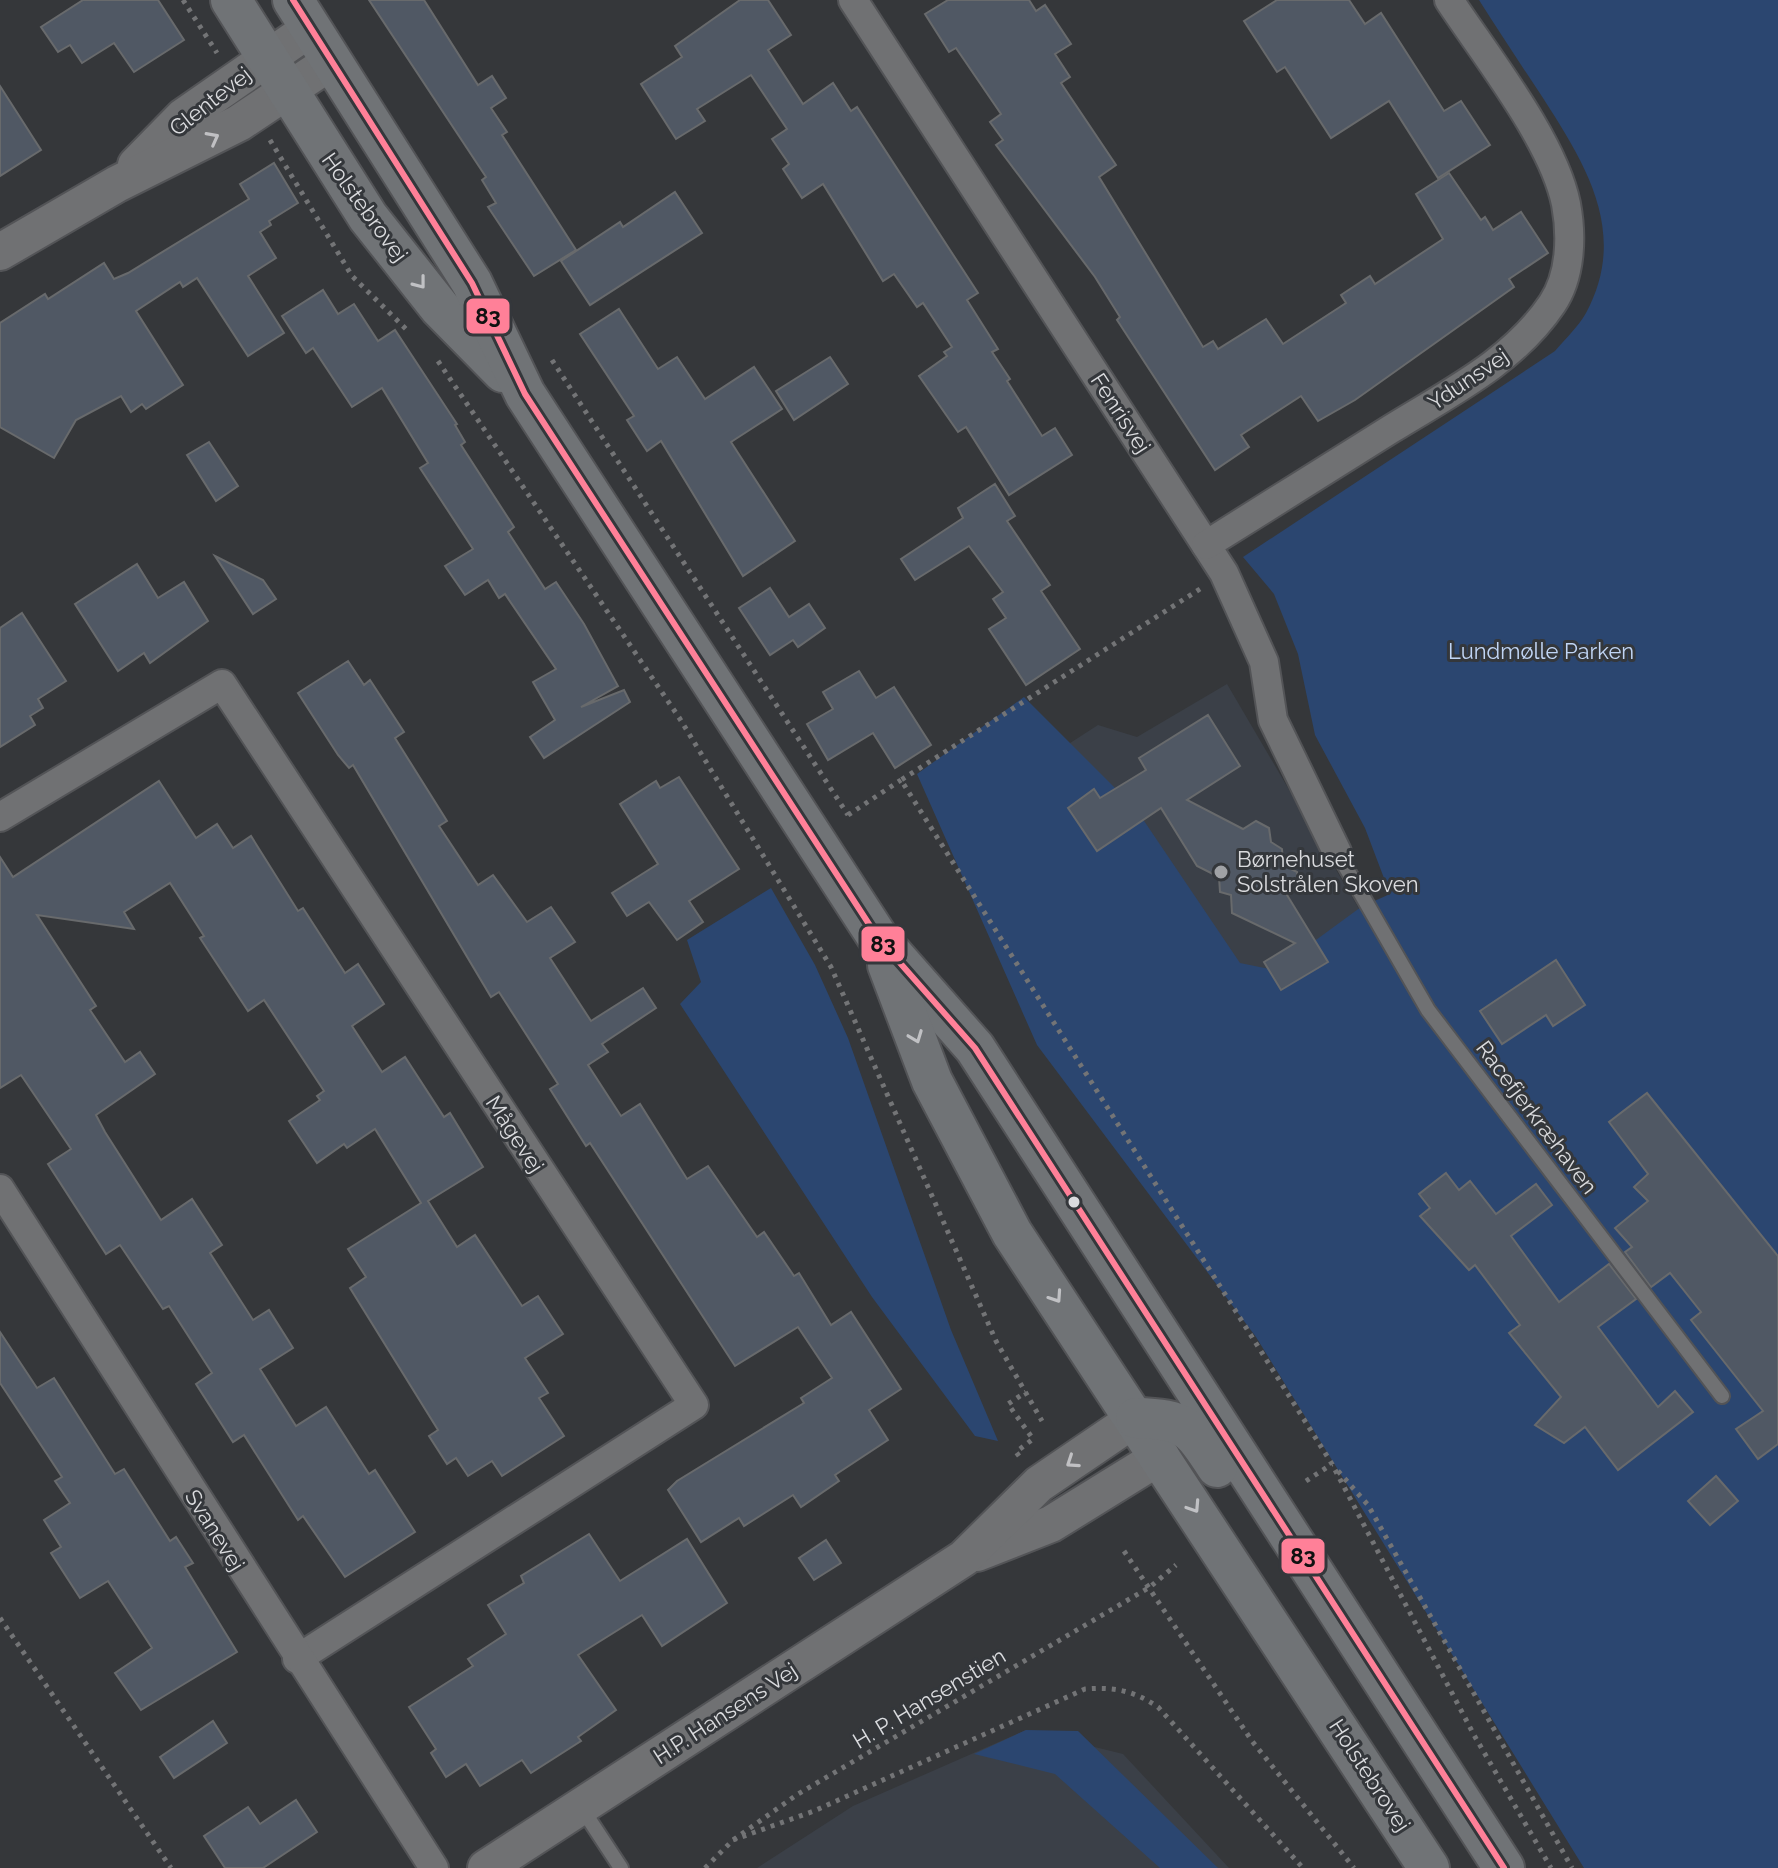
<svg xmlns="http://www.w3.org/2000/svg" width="1778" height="1868" font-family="Raleway,sans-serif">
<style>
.built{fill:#3b4048}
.green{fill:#2b4670}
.building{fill:#505864;stroke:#686a6c;stroke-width:2}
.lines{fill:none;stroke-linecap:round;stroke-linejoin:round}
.service-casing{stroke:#535457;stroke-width:18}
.minor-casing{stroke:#535457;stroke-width:32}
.tertiary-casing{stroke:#535457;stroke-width:40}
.secondary-casing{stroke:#535457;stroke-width:44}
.path{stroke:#737476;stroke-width:5;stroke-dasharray:4 6;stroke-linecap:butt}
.service{stroke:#707173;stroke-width:14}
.minor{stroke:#707173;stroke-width:28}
.tertiary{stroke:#707173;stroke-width:36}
.secondary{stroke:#707376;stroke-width:40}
.bus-1-casing{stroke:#34373b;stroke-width:12}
.bus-1{stroke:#ff8098;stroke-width:6}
.oneway{stroke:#c0c0c3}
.oneway2{stroke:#c0c1c4}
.poi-dot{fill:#a0a2a5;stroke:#34373b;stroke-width:3}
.bus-dot{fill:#dadbde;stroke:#34373b;stroke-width:3}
.labels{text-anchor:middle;stroke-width:6;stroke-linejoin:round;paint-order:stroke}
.street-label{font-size:22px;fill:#dadbde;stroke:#34373b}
.park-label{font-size:22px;fill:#c0d5f5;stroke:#34373b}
.poi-label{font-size:22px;fill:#dadbde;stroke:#34373b;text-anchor:start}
.line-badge{stroke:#34373b;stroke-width:3}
.pale-badge-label{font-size:22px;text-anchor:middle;font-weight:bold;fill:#111}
</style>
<rect width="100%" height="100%" fill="#35373a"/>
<g class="built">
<polygon points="1227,684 1399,977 1275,1046 1033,767 1098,725 1137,737"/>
<polygon points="1026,1730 1123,1754 1229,1868 757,1868 853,1806"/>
</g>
<g class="green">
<path d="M1479,0H1778V1868H1584L1256,1337L1037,1045L917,774L1024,697L1136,809L1240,963L1275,970L1361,907L1390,894L1365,828L1315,735L1298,654L1274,594L1243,557L1555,351C1565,339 1578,327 1586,313C1629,233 1586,165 1543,98C1521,65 1500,33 1479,0Z"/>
<polygon points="771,888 815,965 848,1038 951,1330 998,1441 975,1436 872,1297 680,1004 701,982 687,940"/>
<polygon points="1026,1730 1078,1731 1218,1868 1160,1868 1055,1774 974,1754"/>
</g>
<g class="building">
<polygon points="83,0 158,0 184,40 134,72 114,43 82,63 70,45 58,52 41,27"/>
<polygon points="369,0 424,0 478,85 492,76 506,98 491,108 507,132 502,135 576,250 534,276 488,207 496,203 482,180 486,177"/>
<polygon points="740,0 768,0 791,35 768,50 803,104 833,83 851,111 857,107 978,293 967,300 998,349 992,352 1010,379 1007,381 1042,436 1055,428 1072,455 1009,495 966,427 958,432 919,376 947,356 944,352 952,347 923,303 917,307 894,274 883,281 823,184 802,198 783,169 789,164 772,139 787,129 751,75 697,109 705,121 676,139 641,84 682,57 675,46"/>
<polygon points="948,0 1029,0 1036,11 1045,5 1071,44 1055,54 1070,77 1061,83 1116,165 1099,177 1203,347 1213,341 1218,349 1266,319 1283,344 1346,303 1341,295 1370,276 1375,284 1443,239 1416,194 1449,173 1481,220 1485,217 1493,230 1521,212 1548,253 1509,279 1514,287 1355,400 1318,421 1301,396 1241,435 1249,447 1215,470 1117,320 1120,317 1095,277 996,145 1003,140 990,122 1001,114 956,48 949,52 925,14"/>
<polygon points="1277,0 1349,0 1365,24 1381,13 1444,111 1461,101 1490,145 1438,178 1389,101 1331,138 1285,67 1277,72 1244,21"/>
<polygon points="0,86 41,150 0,176"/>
<polygon points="274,163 298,203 269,221 271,225 260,232 276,258 248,276 284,333 248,356 197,278 183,287 180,282 136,311 183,385 146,409 142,404 131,412 121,396 76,420 54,458 0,427 0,323 45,294 48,299 104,263 114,279 128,273 249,199 240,184"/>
<polygon points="675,192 702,233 590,305 561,261 620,222 623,227"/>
<polygon points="323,290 338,314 354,304 378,341 395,330 457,424 455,425 465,442 461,445 514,527 508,532 545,589 556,582 584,624 618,686 581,707 624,690 630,702 544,758 530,737 555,720 533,682 556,669 505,594 499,598 488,580 465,595 445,566 473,549 420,468 428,463 382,388 352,407 313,348 306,353 282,316"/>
<polygon points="619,309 658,369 677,357 705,399 754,367 782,409 731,442 795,541 743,576 661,441 647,451 627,420 634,416 580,334"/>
<polygon points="830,357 848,384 794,420 776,391"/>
<polygon points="209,442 238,486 216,501 187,455"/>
<polygon points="995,484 1015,516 1007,521 1050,585 1041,591 1080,649 1026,685 989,629 1006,618 993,599 1003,592 969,546 915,580 901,559 963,518 958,508"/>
<polygon points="215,556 263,580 276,599 253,614"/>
<polygon points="137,564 158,598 184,582 208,621 150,663 144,653 118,671 75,604"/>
<polygon points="770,588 789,617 809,604 825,628 798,647 793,640 770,655 739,608"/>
<polygon points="22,613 66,681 38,699 43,708 30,716 35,725 0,747 0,628"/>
<polygon points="348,661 364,685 370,680 404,732 395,738 447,821 439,826 478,885 493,875 527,922 551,907 575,942 550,958 591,1021 643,988 656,1008 602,1044 608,1052 588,1065 621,1116 640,1104 687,1179 708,1166 757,1237 764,1232 794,1276 799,1273 831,1325 851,1312 901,1389 869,1410 888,1440 835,1475 839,1481 801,1507 793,1495 744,1526 739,1518 701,1542 668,1490 677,1481 804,1403 801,1398 832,1378 798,1327 735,1366 590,1143 586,1146 550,1089 558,1084 499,992 491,997 353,765 349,768 338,755 298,693"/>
<polygon points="859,671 876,698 894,687 931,745 895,768 873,733 828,760 807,724 833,709 823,692"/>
<polygon points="1208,715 1240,766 1187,800 1243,829 1256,821 1269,828 1271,842 1282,849 1283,865 1297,872 1298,887 1287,895 1328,962 1281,990 1264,962 1295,943 1232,913 1231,895 1220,892 1219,877 1197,866 1161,808 1097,851 1068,808 1094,789 1100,798 1146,770 1139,758"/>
<polygon points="679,777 739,869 689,901 703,922 677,940 649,902 627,916 612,893 658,864 620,804 656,781 660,788"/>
<polygon points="159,781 196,838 217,824 233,848 251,836 298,911 303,908 345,973 358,964 384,1004 352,1026 382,1072 405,1057 444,1117 450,1113 483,1167 428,1201 457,1247 475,1235 522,1306 538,1296 563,1334 525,1358 548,1393 539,1398 564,1436 502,1476 492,1461 468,1476 456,1458 447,1464 429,1436 438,1430 350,1288 366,1277 348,1249 421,1203 375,1129 347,1148 344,1144 317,1163 289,1121 320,1100 317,1096 324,1091 264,1000 248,1011 200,938 204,936 170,883 124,912 134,929 37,915 96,1006 90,1010 125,1062 140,1052 155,1074 96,1115 105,1132 161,1220 192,1199 222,1245 210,1253 253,1320 269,1310 293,1348 260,1369 296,1426 326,1407 369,1474 375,1470 415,1532 345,1577 303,1516 298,1520 244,1435 233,1442 196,1384 212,1373 169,1306 163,1309 120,1245 106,1254 48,1164 71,1149 21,1075 0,1088 0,857 13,877"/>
<polygon points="1556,960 1585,1005 1553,1026 1546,1015 1502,1044 1480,1011"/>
<polygon points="1647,1093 1778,1256 1778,1444 1758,1459 1736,1429 1763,1411 1691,1320 1701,1312 1670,1273 1651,1287 1625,1252 1632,1247 1615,1228 1648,1201 1634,1187 1648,1174 1609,1122"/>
<polygon points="1446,1173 1459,1190 1470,1181 1496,1214 1536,1184 1552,1205 1511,1236 1559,1302 1609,1264 1636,1299 1598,1327 1658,1407 1675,1391 1693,1412 1618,1470 1585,1427 1564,1443 1535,1425 1561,1397 1509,1333 1520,1325 1475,1265 1469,1270 1420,1216 1430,1208 1419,1194"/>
<polygon points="0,1332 37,1388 54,1378 115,1474 124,1469 170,1541 176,1537 193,1563 185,1567 237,1652 141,1710 115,1673 152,1648 108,1581 80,1598 51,1553 61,1547 44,1520 70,1503 55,1481 62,1477 0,1383"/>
<polygon points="1716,1476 1738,1501 1710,1525 1688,1501"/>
<polygon points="589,1534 620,1581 687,1539 727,1603 662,1646 642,1615 578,1655 616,1710 578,1737 581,1741 531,1773 522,1760 480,1786 466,1764 446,1777 431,1753 436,1749 409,1707 473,1666 468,1659 506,1634 488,1605 524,1583 521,1576"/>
<polygon points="826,1540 841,1563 814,1580 799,1558"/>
<polygon points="213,1721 227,1743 174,1778 160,1757"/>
<polygon points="296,1800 317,1832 263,1868 225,1868 204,1836 248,1807 260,1824"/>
</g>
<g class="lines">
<g class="service-casing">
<g id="service">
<polyline points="1337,852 1428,1010 1722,1396"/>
<polyline points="581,1807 621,1868"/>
</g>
</g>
<g class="minor-casing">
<g id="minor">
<polyline points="853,0 1224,573 1264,662 1273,720 1337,852"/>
<path d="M1206,545C1268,506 1329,468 1391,429C1449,393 1513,362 1552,304C1571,276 1572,236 1566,204C1553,140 1486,56 1449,0"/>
<polyline points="0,817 222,684 694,1405 297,1659"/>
<polyline points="0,1189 434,1868"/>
</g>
</g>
<g class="tertiary-casing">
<g id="tertiary">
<polyline points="136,165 183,117 311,28"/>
<polyline points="0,252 117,184 239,123 332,61"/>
<polyline points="977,1553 1051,1524 1161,1456"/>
<polyline points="486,1868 964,1558 1039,1484 1136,1418"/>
</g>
</g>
<g class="secondary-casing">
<g id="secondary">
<polyline points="231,0 368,217 440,308 503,372"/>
<polyline points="293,0 472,283 525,394 878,938 975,1048 1504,1868"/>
<polyline points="888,965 932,1081 1012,1233 1429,1868"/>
<path d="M1136,1418C1185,1419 1191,1427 1217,1467"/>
</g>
</g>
<g class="path">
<polyline points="183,0 217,53"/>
<polyline points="270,140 352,276 406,329"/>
<polyline points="552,360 848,815"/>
<polyline points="438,361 680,719 831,967 996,1341 1042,1421"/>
<polyline points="1200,589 901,780 1332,1464 1474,1735 1551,1868"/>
<polyline points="848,815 901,780"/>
<polyline points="1019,1456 1016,1452 1033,1439 1008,1404 1026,1392"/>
<polyline points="1338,1471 1368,1505 1572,1868"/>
<polyline points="1306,1481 1332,1464"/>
<polyline points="1124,1551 1252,1741 1354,1868"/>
<polyline points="0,1618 171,1868"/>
<path d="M733,1840L814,1811L1085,1689C1114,1687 1133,1690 1158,1707L1303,1868"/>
<polyline points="705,1868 733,1840 798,1794 1150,1587 1176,1565"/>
</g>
<use href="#service" class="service"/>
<use href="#minor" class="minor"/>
<use href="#tertiary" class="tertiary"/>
<use href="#secondary" class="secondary"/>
<g class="bus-1-casing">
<polyline id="bus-1" points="293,0 472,283 525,394 878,938 975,1048 1504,1868"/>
</g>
<use href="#bus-1" class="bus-1"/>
</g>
<defs><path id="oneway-chevron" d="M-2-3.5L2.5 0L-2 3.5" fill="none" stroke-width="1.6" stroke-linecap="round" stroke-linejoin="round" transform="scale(2)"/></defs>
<g class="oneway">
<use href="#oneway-chevron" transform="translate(213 138) rotate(-28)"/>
<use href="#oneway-chevron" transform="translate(1072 1462) rotate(146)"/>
</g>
<g class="oneway2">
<use href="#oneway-chevron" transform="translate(420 283) rotate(52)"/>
<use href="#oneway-chevron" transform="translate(916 1037) rotate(69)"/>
<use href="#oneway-chevron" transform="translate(1056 1297) rotate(56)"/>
<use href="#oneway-chevron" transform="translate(1194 1507) rotate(57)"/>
</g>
<circle class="poi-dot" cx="1221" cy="872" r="8"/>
<circle class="bus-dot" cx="1074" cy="1202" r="7"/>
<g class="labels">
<g class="street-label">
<text transform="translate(210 101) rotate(-38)" y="8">Glentevej</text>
<text transform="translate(365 207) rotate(54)" y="8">Holstebrovej</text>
<text transform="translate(1468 379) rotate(-34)" y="8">Ydunsvej</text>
<text transform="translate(1121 413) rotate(57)" y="8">Fenrisvej</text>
<text transform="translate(1537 1117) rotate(53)" y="8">Racefjerkræhaven</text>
<text transform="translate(515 1134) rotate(57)" y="8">Mågevej</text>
<text transform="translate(215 1530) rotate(58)" y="8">Svanevej</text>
<text transform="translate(929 1698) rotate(-31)" y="8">H. P. Hansenstien</text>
<text transform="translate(725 1713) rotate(-33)" y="8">H.P. Hansens Vej</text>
<text transform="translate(1370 1775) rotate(57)" y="8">Holstebrovej</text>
</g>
<g class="park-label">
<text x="1541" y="659">Lundmølle Parken</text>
</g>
<g class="poi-label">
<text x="1237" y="867">Børnehuset<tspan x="1237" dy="25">Solstrålen Skoven</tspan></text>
</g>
</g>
<g class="line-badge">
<rect x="465" y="297" width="46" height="38" rx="8" fill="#ff8098"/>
<rect x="860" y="925" width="46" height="38" rx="8" fill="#ff8098"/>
<rect x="1280" y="1537" width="46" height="38" rx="8" fill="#ff8098"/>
</g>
<g class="pale-badge-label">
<text x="488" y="324">83</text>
<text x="883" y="952">83</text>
<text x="1303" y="1564">83</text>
</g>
</svg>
